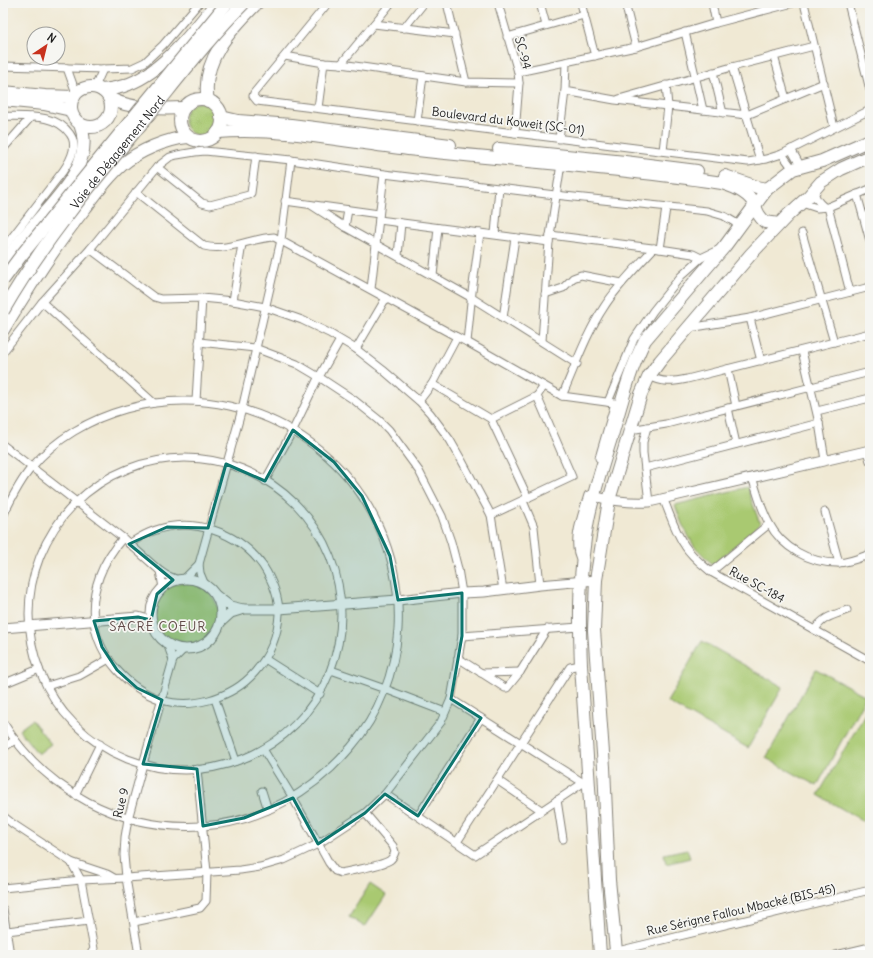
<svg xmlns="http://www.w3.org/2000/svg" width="873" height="958" font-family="Delius,sans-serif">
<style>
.green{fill:#a9c971;stroke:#627246}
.park{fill:url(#park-crowns);stroke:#627246}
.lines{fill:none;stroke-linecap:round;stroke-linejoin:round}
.minor-casing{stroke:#868278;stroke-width:9}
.tertiary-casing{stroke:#868278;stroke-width:11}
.primary-casing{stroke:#868278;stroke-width:14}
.trunk-casing{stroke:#868278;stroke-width:14}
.minor{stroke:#fff;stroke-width:7}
.tertiary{stroke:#fff;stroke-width:9}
.primary{stroke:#fff;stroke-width:12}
.trunk{stroke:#fff;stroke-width:12}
.trunk-bridge-casing{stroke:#868278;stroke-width:14;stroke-linecap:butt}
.trunk-bridge{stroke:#fff;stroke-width:12}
.marked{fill:#0f766e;fill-opacity:0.2;stroke:#0f766e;stroke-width:3;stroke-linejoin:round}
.labels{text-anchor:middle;stroke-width:3.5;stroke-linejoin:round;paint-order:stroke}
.street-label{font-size:12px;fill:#1c1c1c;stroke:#f6f6f2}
.neighbourhood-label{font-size:13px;letter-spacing:1px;fill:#634d4b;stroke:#f6f6f2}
</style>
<defs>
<pattern id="park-crowns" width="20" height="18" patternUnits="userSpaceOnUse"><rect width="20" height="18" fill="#a9c971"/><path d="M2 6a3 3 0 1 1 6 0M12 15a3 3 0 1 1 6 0" fill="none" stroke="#91ac61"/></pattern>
</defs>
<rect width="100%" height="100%" fill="#f6f6f2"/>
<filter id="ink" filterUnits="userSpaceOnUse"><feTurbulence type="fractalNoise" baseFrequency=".025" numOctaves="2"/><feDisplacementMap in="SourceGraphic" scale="8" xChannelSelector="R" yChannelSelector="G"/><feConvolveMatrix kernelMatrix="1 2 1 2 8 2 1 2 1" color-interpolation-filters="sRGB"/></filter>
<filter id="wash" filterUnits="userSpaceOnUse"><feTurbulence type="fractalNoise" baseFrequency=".012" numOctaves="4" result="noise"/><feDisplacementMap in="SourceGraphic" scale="16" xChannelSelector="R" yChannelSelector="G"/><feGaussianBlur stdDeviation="0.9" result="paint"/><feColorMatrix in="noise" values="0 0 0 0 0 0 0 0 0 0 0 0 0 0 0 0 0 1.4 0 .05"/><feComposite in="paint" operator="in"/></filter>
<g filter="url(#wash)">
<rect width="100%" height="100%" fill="#f0e9d4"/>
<g class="green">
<polygon points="747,487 760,524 713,565 694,546 682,524 675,505"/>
<circle cx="186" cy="614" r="32"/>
<polygon points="702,641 783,687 748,748 667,702"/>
<polygon points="816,669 866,696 817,786 766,758"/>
<polygon points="870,705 870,825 818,795"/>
<polygon points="32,720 51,744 38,754 19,730"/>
<polygon points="370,884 386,895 365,927 349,917"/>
</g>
<g class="park">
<circle cx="201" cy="119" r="17"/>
<polygon points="687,849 690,858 666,864 664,854"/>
</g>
</g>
<g filter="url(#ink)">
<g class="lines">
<g class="minor-casing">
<g id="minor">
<polyline points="328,3 254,93 253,96 257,101 748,162 766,159 782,154 870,110"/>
<polyline points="447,3 466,82"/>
<polyline points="498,3 518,72 519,83 515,133"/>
<polyline points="540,3 546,25"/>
<polyline points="581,3 595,56"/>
<polyline points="625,3 636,47"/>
<polyline points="712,3 716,23"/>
<polyline points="804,3 834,127"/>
<polyline points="848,3 870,90"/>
<polyline points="374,24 455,34"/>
<polyline points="404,28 424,3"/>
<polyline points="685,32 703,110"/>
<polyline points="507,37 584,15"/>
<polyline points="285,56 324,63 341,64 466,82 519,83"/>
<polyline points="774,56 786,99"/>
<polyline points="341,64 391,3"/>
<polyline points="3,66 103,69 132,68 145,62 163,45 199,3"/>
<polyline points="732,67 760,160"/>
<polyline points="67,68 76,93"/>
<polyline points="518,72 636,47 716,23 793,3"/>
<polyline points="713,72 723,113"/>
<polyline points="95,87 103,69"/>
<polyline points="565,91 615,100 747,115 824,83"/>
<polyline points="619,99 732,67 814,46"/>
<polyline points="318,108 324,63"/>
<path d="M3,116C25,117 56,113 70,134C79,146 70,161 63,171L3,249"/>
<polyline points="417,121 423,76"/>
<polyline points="559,139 565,91 566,62"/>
<polyline points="3,149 31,117"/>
<polyline points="791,149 801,167"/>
<polyline points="663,151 668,106 666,85"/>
<polyline points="782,154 793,169"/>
<polyline points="157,167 202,203 210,205 249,195 251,193 256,156"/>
<path d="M814,190C815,198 818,202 824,207"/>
<path d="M136,192L204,246C228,252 251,238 274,237L457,337L467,342L562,396L621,404"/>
<polyline points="857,194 870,241"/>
<polyline points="285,201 379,214"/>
<polyline points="802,203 817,208 828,207 870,189"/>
<polyline points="311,205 345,227 472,298 577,364"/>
<polyline points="828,207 850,292"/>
<polyline points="379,220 549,242"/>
<polyline points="345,227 348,210"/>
<polyline points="802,233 834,342"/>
<polyline points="495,234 499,188"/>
<polyline points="550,235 660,249 693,254 701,258"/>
<polyline points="90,249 154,297 161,299 202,298 233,301 265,307 302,320 329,333 356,349 383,370 419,401 430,413 450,440 462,461 491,515 503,590"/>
<polyline points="660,249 666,208"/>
<polyline points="398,256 401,223"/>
<polyline points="433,276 438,228"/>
<polyline points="371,289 384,174"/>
<polyline points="545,294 563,288 573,278 581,275 622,283"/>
<polyline points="233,301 242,244"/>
<polyline points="42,302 154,403"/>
<polyline points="503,318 515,238"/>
<polyline points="750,318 761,361"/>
<polyline points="689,328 750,318 870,287"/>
<polyline points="542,341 549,242 561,164"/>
<polyline points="467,342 472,292 480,233"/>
<polyline points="356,349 386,298"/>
<polyline points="802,351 819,423 825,460"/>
<polyline points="3,352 42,302 90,249 157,167 170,157 177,155 195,152 205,151 291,160 384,174 555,195 707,211 724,216 741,226"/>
<polyline points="728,369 736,406"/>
<path d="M649,376C662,383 673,382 687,379L870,333"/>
<polyline points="319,377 340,340"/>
<polyline points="432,384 491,419 528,498"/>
<path d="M562,396C575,367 586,334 604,307C618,285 637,267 654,248"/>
<polyline points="196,401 202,298"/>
<polyline points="419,401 432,384 457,337"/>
<polyline points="608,402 634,339 653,311 681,276 701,258 720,249"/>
<polyline points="728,408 736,444"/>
<polyline points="817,411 870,398"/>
<polyline points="491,419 537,396 544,386"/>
<polyline points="647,427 643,442 643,453 649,502"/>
<polyline points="630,430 666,424 870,372"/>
<polyline points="3,445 123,538 160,571 166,575 178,580"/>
<polyline points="867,451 870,461"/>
<polyline points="599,458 615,403"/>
<circle cx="185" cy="614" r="156"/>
<polyline points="645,468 819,423"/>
<path d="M752,477C757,492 761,509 769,523C782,548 810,563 837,563C848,563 860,558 870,554"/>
<polyline points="265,481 293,430 319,376"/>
<path d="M663,498C670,514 675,532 685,546C692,557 702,564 711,572L870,661"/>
<polyline points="523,501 534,527 540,585"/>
<polyline points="825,512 839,563"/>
<polyline points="491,515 572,477 537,396"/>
<path d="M3,516C11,499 20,481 32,467C55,439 90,419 126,409C269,370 406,481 398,629C395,672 379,715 351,747C314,791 260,823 202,826C121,831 45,791 3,722"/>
<path d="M123,538C103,560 90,590 94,621C98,656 128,689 162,700C177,705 194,704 209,700C227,695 243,686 255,672C269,656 278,636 279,614C279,597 272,580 263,566C239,532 192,516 153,531C144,534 137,539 129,544"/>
<polyline points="866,556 870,563"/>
<path d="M581,560C570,543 583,513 588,495"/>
<polyline points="160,571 163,588"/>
<polyline points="711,572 769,524"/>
<polyline points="184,579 199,564"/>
<polyline points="205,585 200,573 199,564 242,409 281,240 291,160"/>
<path d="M815,630C822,617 834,615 847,610"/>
<polyline points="462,636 579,627"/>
<polyline points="167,643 173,660"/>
<polyline points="458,658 505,688 507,688 520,672 547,629"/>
<polyline points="265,659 320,694"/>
<polyline points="331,670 385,689 445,712"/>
<polyline points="481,673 520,672"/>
<polyline points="3,684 39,669"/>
<polyline points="47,686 79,676 109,659"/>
<polyline points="215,699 236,761"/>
<polyline points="451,699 582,782"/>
<polyline points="3,748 15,740"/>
<path d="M263,749L293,798L329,863L335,871L341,873C353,870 382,866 390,860C393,858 394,855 395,852L393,846L365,813"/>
<polyline points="497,780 541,810"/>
<polyline points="262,791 268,810"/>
<polyline points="385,794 475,855 589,779"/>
<polyline points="75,795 100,744"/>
<polyline points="557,800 563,839"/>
<polyline points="3,816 13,824 71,862 81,880 94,949 90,955"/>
<polyline points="418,816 481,718"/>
<polyline points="457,842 570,667 581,665"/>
<polyline points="71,862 107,874 114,878"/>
<polyline points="3,888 81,880 126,878 240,870 260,867 284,860 318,844 365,813 385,794 441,722 451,699 462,636 462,593 458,569 451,542 442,516 419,471 389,430 379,420 354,400 319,377 297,364 255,348 199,342"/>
<polyline points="3,909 10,955"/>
<polyline points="134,922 200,908 206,901 207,872 197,769"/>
<polyline points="7,931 89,921"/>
<polyline points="139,955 126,878 124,855 125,837 128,819 143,764 173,660 184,649"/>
<polyline points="601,955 870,890"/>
<polyline points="836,955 870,947"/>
</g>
</g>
<g class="tertiary-casing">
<g id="tertiary">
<path d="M593,496C612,501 630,503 649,502L870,450"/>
<circle cx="186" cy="614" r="35"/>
<polyline points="217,596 230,606 243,609"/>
<polyline points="220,623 231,613 244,609 279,609 398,600 462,593 484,592 540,585 596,580"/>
<polyline points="3,628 138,617 152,621"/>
</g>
</g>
<g class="primary-casing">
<g id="primary">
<circle cx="91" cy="107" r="20"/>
<polyline points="3,92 45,96 74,97"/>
<path d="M110,98C128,109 163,109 184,108"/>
<circle cx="201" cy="120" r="21"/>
<polyline points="3,100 44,104 71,110"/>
<polyline points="221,117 238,121 291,125 450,145"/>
<path d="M218,132C281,127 346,142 408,149C513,161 618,167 722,183C735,187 750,193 755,206C758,214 759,216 765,222L779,224"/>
<polyline points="499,149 625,162 697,171"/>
<polyline points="725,176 757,187 767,189"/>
<polyline points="616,951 609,880 604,767 594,630 596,580 609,500 641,394 649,376 660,361 751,254 789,214 808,197 821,182 841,169 870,156"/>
<path d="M600,955L581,665C579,616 579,568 588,520C594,490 604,461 613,432C622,401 630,369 645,340L725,246L767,189L793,169L822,161L870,140"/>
</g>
</g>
<g class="trunk-casing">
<g id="trunk">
<path d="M102,90C112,89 120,88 129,84C163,71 194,31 216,3"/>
<path d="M208,101C200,61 231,29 257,3"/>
<path d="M3,264C13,251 23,237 34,225C56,198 96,163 80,124"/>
<path d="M3,330C28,288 55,246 86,207C97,192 108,177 122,165C138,151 167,139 188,137"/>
</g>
</g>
<use href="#minor" class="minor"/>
<use href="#tertiary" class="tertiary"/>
<use href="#primary" class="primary"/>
<use href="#trunk" class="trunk"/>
<g class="trunk-bridge-casing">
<g id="trunk-bridge">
<polyline points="3,280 20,257 106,151 227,3"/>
<path id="s1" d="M3,311C42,243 92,183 142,123C175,83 207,40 244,3"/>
</g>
</g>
<use href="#trunk-bridge" class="trunk-bridge"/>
</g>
</g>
<path class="marked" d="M293,430L334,462L362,496L390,556L398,600L462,593V636L451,699L481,718L418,816L385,794L365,813L318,844L293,798L244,818L203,826L197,769L143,764L162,700L137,688L117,670L102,647L94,621L138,617L151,620L157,594L173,580L129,544L167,527L208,528L226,464L265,481Z"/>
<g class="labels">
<g class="street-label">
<text transform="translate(523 53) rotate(75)" y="4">SC-94</text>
<text transform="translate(508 121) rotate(7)" y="4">Boulevard du Koweit (SC-01)</text>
<text dy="4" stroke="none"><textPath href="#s1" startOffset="196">Voie de Dégagement Nord</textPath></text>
<text transform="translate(757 585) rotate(29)" y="4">Rue SC-184</text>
<text transform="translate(121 803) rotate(-76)" y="4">Rue 9</text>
<text transform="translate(741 910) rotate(-13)" y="4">Rue Sérigne Fallou Mbacké (BIS-45)</text>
</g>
<g class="neighbourhood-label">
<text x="158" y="631">SACRÉ COEUR</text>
</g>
</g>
<rect width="873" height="958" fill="none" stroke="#f6f6f2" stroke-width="16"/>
<g transform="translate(46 46) rotate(35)"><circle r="19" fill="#f6f6f2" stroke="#9f9f9c"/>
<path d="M0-3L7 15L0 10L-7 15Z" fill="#c8321e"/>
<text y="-6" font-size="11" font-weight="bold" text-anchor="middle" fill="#1c1c1c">N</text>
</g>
</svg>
